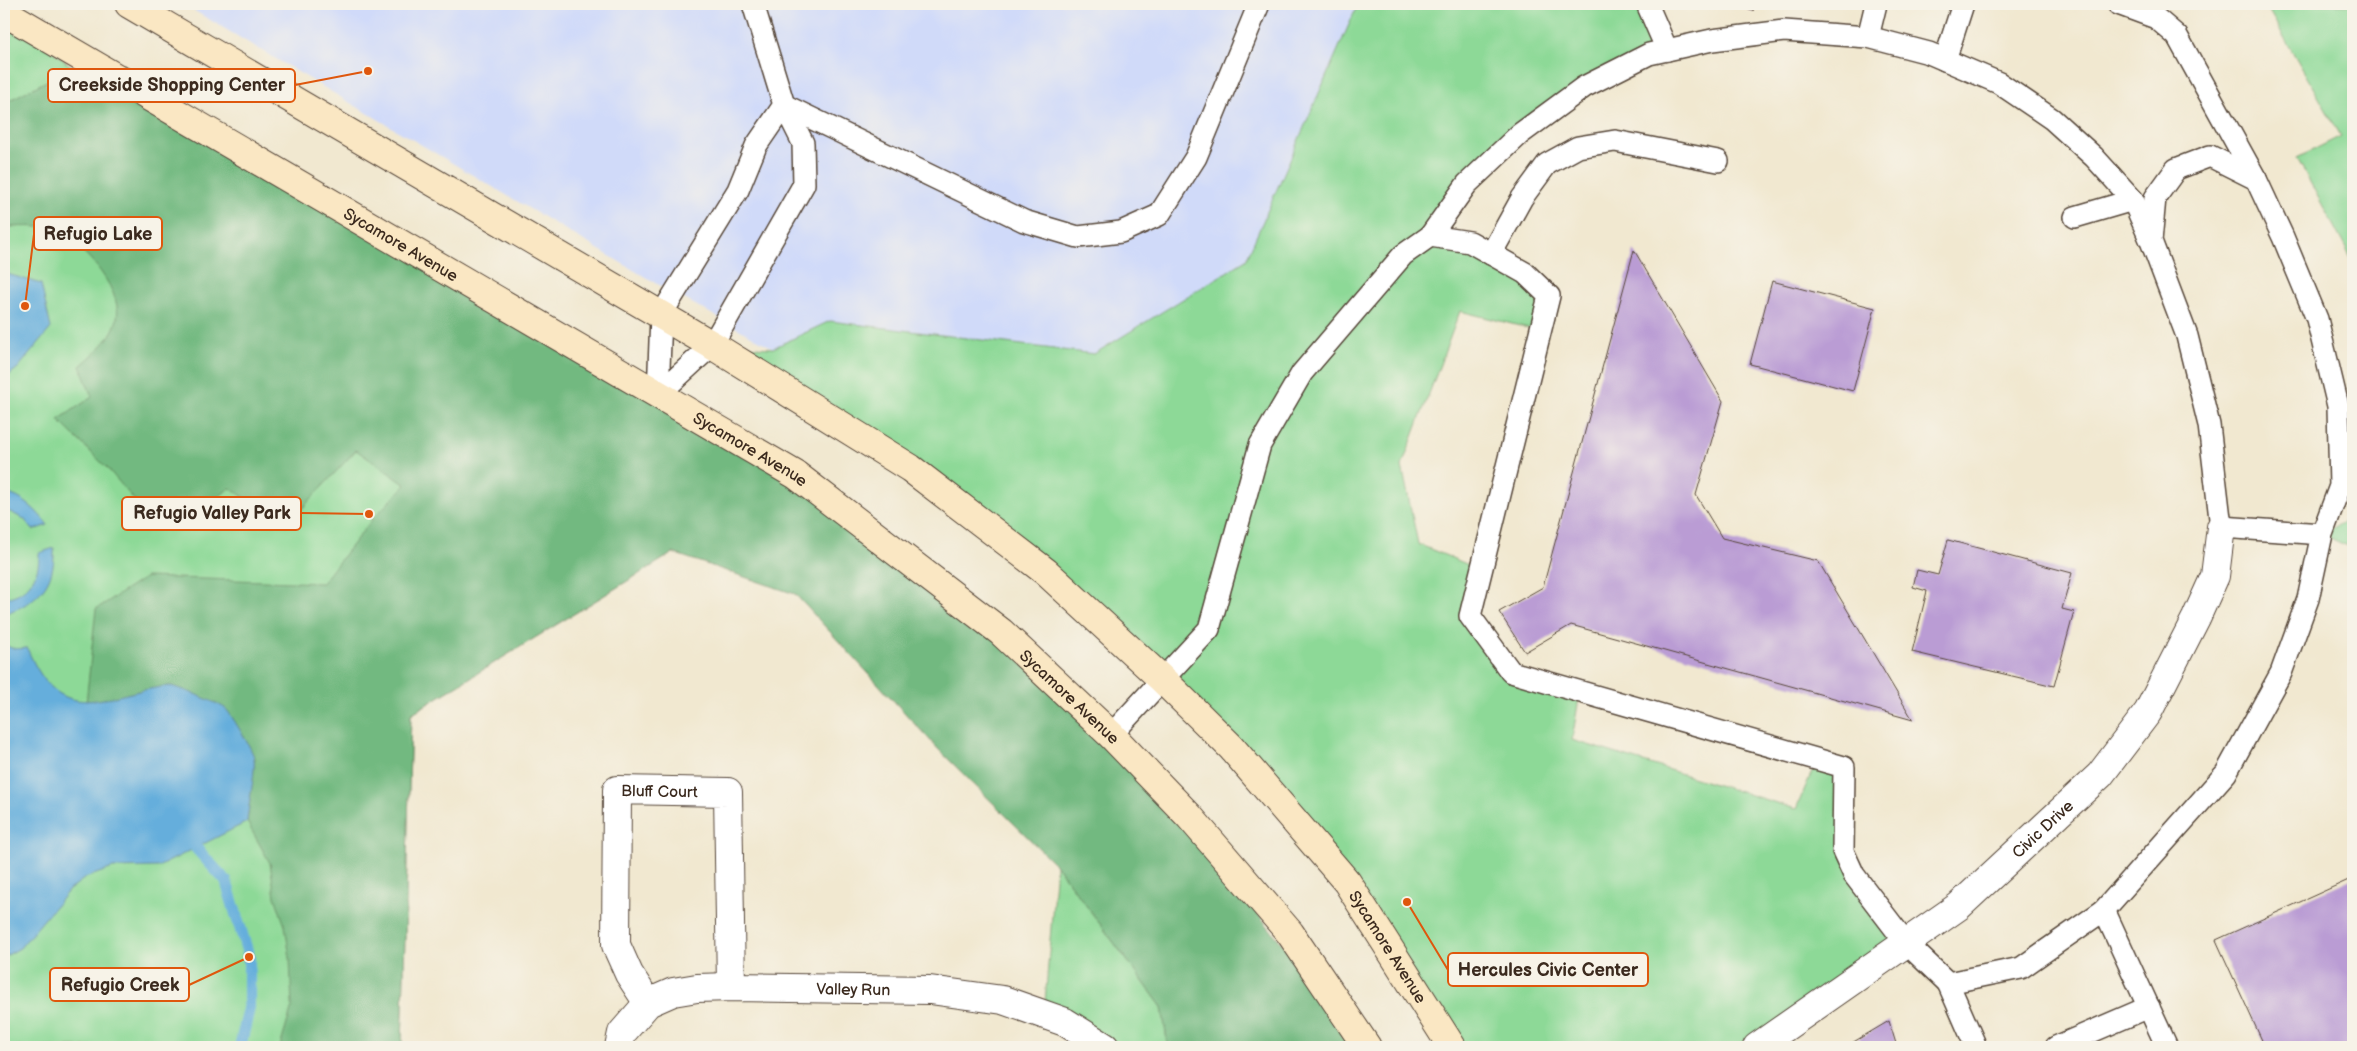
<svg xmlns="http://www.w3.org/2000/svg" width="2357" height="1051" font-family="'Balsamiq Sans',sans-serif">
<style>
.built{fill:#d0daf9}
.green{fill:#8dd997;stroke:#64825a}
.forest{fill:#72b980;stroke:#56724f}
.water{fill:#65aedc;stroke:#506c7d}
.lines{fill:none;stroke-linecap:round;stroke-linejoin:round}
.stream{stroke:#65aedc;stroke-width:12}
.building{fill:#ba9cd4}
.service-casing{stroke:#564639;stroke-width:24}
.minor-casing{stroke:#564639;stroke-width:30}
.secondary-casing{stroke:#564639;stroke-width:30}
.service{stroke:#fff;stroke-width:21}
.minor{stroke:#fff;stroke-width:28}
.secondary{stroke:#fae7c3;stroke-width:28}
.labels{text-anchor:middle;stroke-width:4.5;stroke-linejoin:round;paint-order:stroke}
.street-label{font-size:16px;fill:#3b2a1e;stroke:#f7f3e8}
.leader{fill:none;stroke:#df570d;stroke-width:2}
.callout-dot{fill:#df570d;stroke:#f7f3e8;stroke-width:2}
.callout{fill:#f7f3e8;stroke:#df570d;stroke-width:2}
.callout-label{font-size:18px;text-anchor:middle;font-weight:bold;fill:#3b2a1e}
</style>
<rect width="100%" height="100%" fill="#f7f3e8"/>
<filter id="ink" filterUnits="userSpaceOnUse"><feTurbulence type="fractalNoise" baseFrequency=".02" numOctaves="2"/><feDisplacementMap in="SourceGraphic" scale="10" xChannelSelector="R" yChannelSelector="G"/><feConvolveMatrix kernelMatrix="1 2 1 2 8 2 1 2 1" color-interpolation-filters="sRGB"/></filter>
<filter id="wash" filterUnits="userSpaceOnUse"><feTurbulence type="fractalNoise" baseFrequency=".0096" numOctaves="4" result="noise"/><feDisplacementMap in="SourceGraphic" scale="20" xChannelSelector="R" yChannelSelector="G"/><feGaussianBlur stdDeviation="1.12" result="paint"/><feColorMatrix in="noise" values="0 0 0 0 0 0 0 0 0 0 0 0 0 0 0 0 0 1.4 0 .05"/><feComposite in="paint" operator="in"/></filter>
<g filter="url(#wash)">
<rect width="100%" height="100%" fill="#f1e8d0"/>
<polygon class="built" points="183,4 1358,4 1246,260 1094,354 830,321 773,348 652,281"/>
<g class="green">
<polygon points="1358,4 1647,4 1667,50 1520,134 1430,236 1470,242 1549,296 1540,331 1460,311 1402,466 1418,544 1481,570 1470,616 1511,672 1580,692 1572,740 1796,809 1817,760 1844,767 1843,851 1906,943 1744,1047 1452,1047 1347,882 1046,572 712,345 773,348 830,321 1094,354 1246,260"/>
<polygon points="2265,4 2353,4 2353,262 2297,158 2341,136"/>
<polygon points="4,12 673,553 411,714 402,1047 4,1047"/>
<polygon points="2353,517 2353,549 2322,534"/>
<polygon points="1056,865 1162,1007 1168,1047 1105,1047 1044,1015"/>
</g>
<path class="forest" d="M87,60L796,475L1111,735L1367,1047H1168L1162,1007L1056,865L940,751L795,594L673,553L411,714L402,1047H280L292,1007L290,958L285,926L275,897L270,863L247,822L255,757L172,686L86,703L96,609L146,577L322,583L374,517L406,485L356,450L287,525L230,488L200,510H143L108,469L58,420L92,397L80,366C94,354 114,337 117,318C123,288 77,237 49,229C35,225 18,227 4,227V103Z"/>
<g class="water">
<polygon points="4,273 41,284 51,328 18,368 4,379"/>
<path d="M4,493C23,496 37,511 48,525L33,530L24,519L4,509Z"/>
<path d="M54,548C55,576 46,593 21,607C15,610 9,611 4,616V598C27,595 40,576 39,553Z"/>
<path d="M4,643C10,650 18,649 27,648C62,732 104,692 170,686C176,686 221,704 226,709C231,714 254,752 254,758C256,770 248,808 247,822L158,867L113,868L85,878L69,890L20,948L4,957Z"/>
</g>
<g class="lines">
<polyline class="stream" points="196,848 226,881 249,957 249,1008 240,1047"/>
</g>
<g id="blocks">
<g class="building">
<polygon points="1730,4 1755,4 1753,11"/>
<polygon points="1634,250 1723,401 1696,495 1722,538 1818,561 1913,720 1571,625 1525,652 1499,612 1543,587"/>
<polygon points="1772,281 1875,308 1853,391 1750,364"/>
<polygon points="1948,540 2072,573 2062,609 2074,612 2054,686 1912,652 1927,591 1913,587 1917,570 1938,575"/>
<polygon points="2353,878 2353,1047 2265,1047 2216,940"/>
<polygon points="1889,1021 1897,1047 1845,1047"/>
</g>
</g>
</g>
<g filter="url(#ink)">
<use href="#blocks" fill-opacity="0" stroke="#564639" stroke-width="1"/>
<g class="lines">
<g class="service-casing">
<g id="service">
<polyline points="753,4 784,105 803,143 804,184 712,345 658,395 661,315 738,190 756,146 784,105"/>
<polyline points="1647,4 1667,50"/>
<polyline points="2118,4 2156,18 2177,36 2256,179"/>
<polyline points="1868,37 1876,4"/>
<polyline points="1945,60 1963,4"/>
<polyline points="784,105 1024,221 1078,237 1121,232 1159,215 1196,157 1259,4"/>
<polyline points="2075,217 2133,200"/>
<polyline points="1430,236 1470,242 1525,273 1549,296 1470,616 1511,672 1844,767 1843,851 1854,875 1906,943 1948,983 2021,968 2104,910 2226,773 2281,673 2308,599 2322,534 2340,486 2338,406 2317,319 2283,237 2256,179 2210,156 2176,169 2155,198 2151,241 2187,336 2209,425 2221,527 2322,534"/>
<polyline points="1491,254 1522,198 1547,164 1578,147 1615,141 1718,161"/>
<polyline points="1111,735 1209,629 1260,445 1302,373 1403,255 1430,236 1467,184 1520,134 1584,87 1649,54 1712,40 1784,31 1868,37 1929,53 1999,83 2052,119 2094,157 2133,200 2150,239"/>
<polyline points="2104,910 2167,1047"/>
<polyline points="1948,983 1976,1047"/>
<polyline points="2056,1047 2149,1007"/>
</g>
</g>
<g class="minor-casing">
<g id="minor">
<path id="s1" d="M648,1003L629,974L616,945L617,790L728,792L731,987"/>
<path id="s2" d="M619,1047L622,1033L648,1003L673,992L697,988L731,987L930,990L1003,1000L1065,1022L1105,1047"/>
<path id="s3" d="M1757,1047L1959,906L2100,775L2148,712L2196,618L2215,576L2221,527"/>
</g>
</g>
<g class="secondary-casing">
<g id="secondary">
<path id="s4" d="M129,4L712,345L910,468L1046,572L1163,680L1231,747L1347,882L1452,1047"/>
<path id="s5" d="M4,12L796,475L1001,632L1111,735L1189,816L1290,933L1367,1047"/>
</g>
</g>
<use href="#service" class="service"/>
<use href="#minor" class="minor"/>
<use href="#secondary" class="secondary"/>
</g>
</g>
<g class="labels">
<g class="street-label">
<text dy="6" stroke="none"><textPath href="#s5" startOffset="460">Sycamore Avenue</textPath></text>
<text dy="6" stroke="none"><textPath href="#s5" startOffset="865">Sycamore Avenue</textPath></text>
<text dy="6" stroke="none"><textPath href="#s5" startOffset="1270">Sycamore Avenue</textPath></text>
<text dy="6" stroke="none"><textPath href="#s1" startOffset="264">Bluff Court</textPath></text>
<text dy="6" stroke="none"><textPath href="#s3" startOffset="360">Civic Drive</textPath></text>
<text dy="6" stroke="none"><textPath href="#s4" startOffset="1589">Sycamore Avenue</textPath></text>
<text dy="6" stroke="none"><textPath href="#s2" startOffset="262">Valley Run</textPath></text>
</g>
</g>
<path class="leader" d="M368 71L295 85M25 306L34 234M369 514L301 513M1407 902L1448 970M249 957L189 985"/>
<g class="callout-dot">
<circle cx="368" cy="71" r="5"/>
<circle cx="25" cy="306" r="5"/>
<circle cx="369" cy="514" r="5"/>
<circle cx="1407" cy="902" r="5"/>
<circle cx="249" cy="957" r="5"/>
</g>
<g class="callout">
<rect x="48" y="69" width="247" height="33" rx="5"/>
<rect x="34" y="217" width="128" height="33" rx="5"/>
<rect x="122" y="497" width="179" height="33" rx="5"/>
<rect x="1448" y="953" width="200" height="33" rx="5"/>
<rect x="50" y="968" width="139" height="33" rx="5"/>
</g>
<g class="callout-label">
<text x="172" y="91">Creekside Shopping Center</text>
<text x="98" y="240">Refugio Lake</text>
<text x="212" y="519">Refugio Valley Park</text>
<text x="1548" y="976">Hercules Civic Center</text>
<text x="120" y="991">Refugio Creek</text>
</g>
<rect width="2357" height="1051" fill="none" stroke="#f7f3e8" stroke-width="20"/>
</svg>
